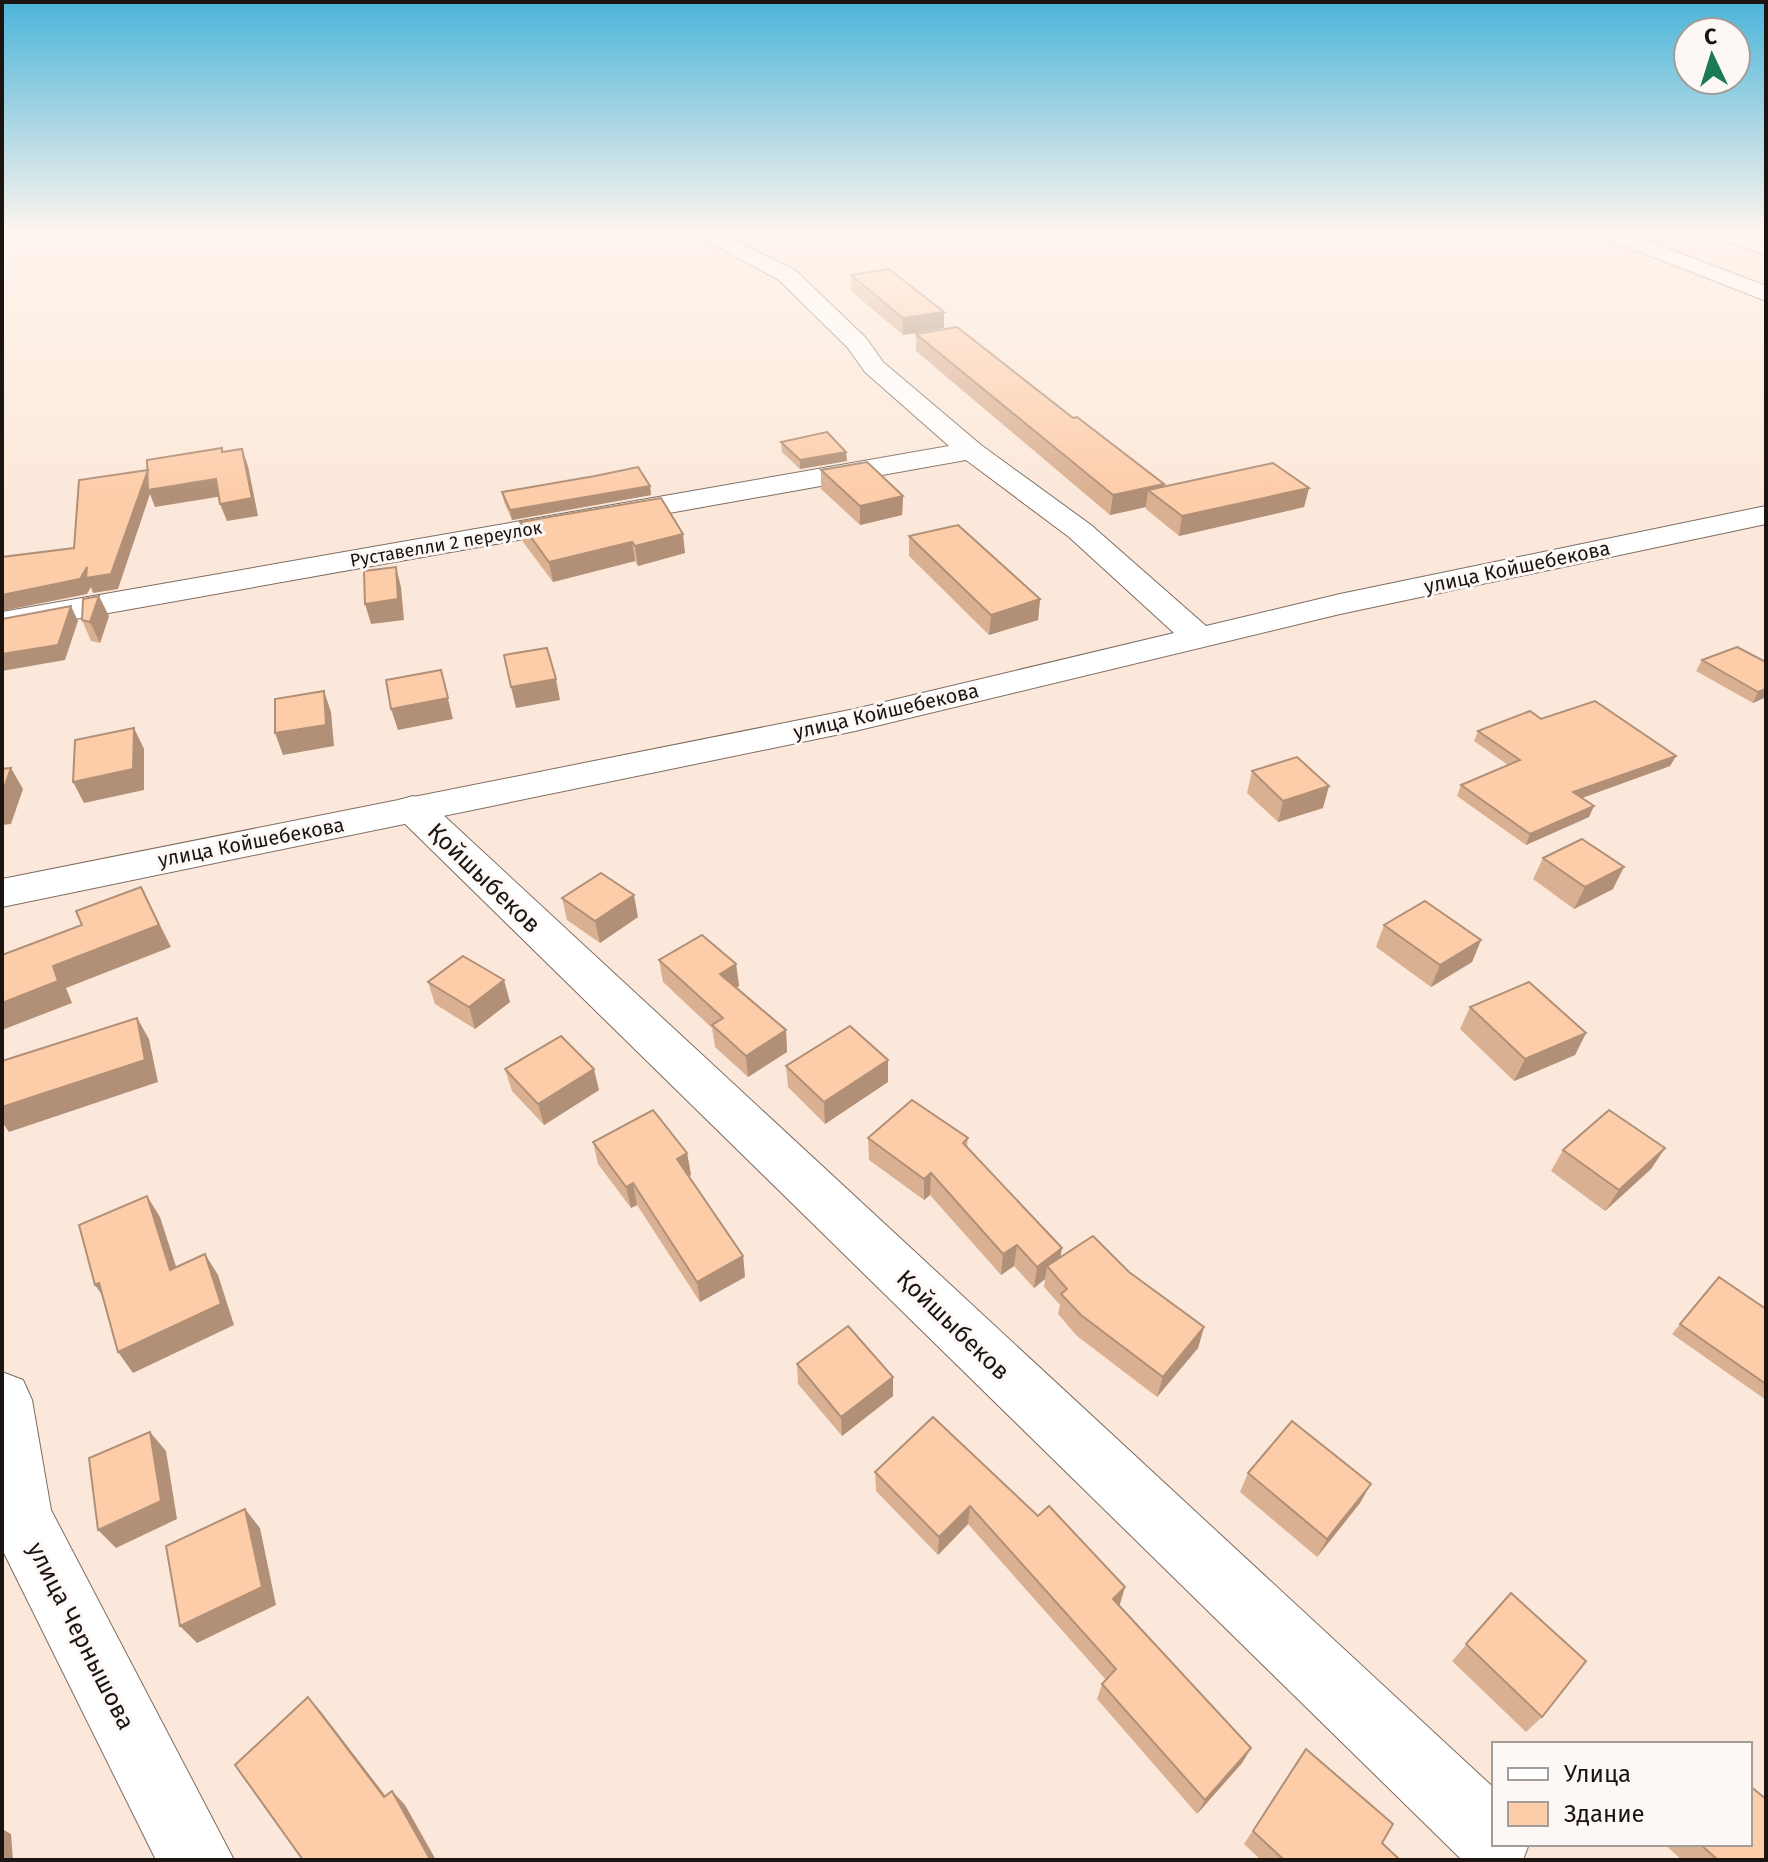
<svg xmlns="http://www.w3.org/2000/svg" width="1768" height="1862" font-family="'Fira Sans',sans-serif">
<style>
.lines{fill:none;stroke-linecap:round;stroke-linejoin:round}
.street-casing{stroke:#7e6d61;stroke-width:2}
.secondary-casing{stroke:#7e6d61;stroke-width:2}
.street{fill:#fff;fill-rule:evenodd}
.secondary{fill:#fff;fill-rule:evenodd}
.wall{fill:#dab092}
.shaded-wall{fill:#b19077}
.building{fill:#fdcdaa;stroke:#b19077;stroke-width:2}
.labels{text-anchor:middle;stroke-width:6;stroke-linejoin:round;paint-order:stroke}
.far-street-label{font-size:18px;fill:#1b1410;stroke:#fdf8f6}
.street-label{font-size:20px;fill:#1b1410;stroke:#fdf8f6}
.near-street-label{font-size:24px;fill:#1b1410;stroke:#fdf8f6}
</style>
<rect width="100%" height="100%" fill="#fce8da"/>
<g class="lines">
<g class="street-casing">
<g id="street">
<polygon points="689,231 715,231 795,270 866,338 883,362 981,445 1091,525 1206,626 1340,594 1766,506 1766,524 1340,614 855,731 2,907 2,879 855,709 1174,633 1069,537 966,460 2,632 2,612 949,446 865,372 848,348 779,280"/>
<polygon points="1594,231 1622,231 1766,286 1766,301 1597,235"/>
<polygon points="1706,231 1735,231 1766,242 1766,255 1709,235"/>
<polygon points="2,1372 23,1380 32,1400 51,1510 234,1860 156,1860 2,1549"/>
</g>
</g>
<g class="secondary-casing">
<polygon id="secondary" points="413,796 427,800 1494,1788 1494,1844 1529,1844 1523,1860 1462,1860 399,818 393,809 399,800"/>
</g>
<use href="#street" class="street"/>
<use href="#secondary" class="secondary"/>
</g>
<g class="wall">
<polygon points="851,275 944,312 944,328 903,335 851,291"/>
<polygon points="916,334 1073,418 1164,487 1309,488 1304,507 1179,536 1146,509 1146,507 1110,515 916,351"/>
<polygon points="781,442 847,461 800,469 782,452"/>
<polygon points="821,470 903,496 902,515 860,525 821,489"/>
<polygon points="650,486 651,495 512,520 504,502 502,492"/>
<polygon points="661,498 685,553 638,566 635,561 553,582 523,542 520,522"/>
<polygon points="909,536 1040,599 1038,620 989,635 909,556"/>
<polygon points="109,616 100,643 91,641 82,620"/>
<polygon points="1702,660 1766,697 1753,703 1696,671"/>
<polygon points="1541,719 1676,756 1670,766 1582,798 1589,817 1526,845 1457,796 1461,785 1508,765 1474,741 1478,731"/>
<polygon points="1252,771 1323,808 1278,822 1247,793"/>
<polygon points="1543,858 1613,889 1574,909 1533,879"/>
<polygon points="562,898 638,917 600,943 567,920"/>
<polygon points="1384,925 1481,940 1472,962 1431,987 1376,947"/>
<polygon points="659,960 736,964 739,986 736,988 786,1030 787,1052 748,1077 715,1047 712,1028 663,982"/>
<polygon points="428,982 510,1002 475,1029 435,1004"/>
<polygon points="1470,1007 1586,1033 1575,1055 1514,1081 1460,1029"/>
<polygon points="888,1060 888,1082 825,1124 788,1087 786,1066"/>
<polygon points="505,1069 599,1090 544,1125 512,1091"/>
<polygon points="868,1138 968,1138 967,1147 1062,1248 1060,1258 1129,1272 1204,1327 1198,1348 1157,1397 1077,1336 1058,1314 1060,1305 1044,1287 1045,1279 1034,1288 1014,1266 1001,1275 930,1195 924,1200 869,1160"/>
<polygon points="593,1142 687,1153 691,1175 688,1176 743,1256 745,1277 700,1302 637,1205 631,1208 598,1164"/>
<polygon points="1665,1148 1651,1169 1605,1211 1551,1171 1563,1150"/>
<polygon points="1719,1277 1766,1309 1766,1400 1672,1334"/>
<polygon points="797,1364 893,1396 842,1436 798,1384"/>
<polygon points="933,1417 1120,1604 1119,1605 1251,1748 1242,1763 1197,1814 1097,1699 1102,1684 1106,1680 968,1524 938,1555 876,1491 875,1472"/>
<polygon points="1248,1473 1360,1503 1317,1557 1240,1492"/>
<polygon points="1511,1593 1542,1717 1526,1732 1452,1661"/>
<polygon points="1306,1749 1382,1843 1400,1860 1261,1860 1244,1844"/>
<polygon points="1664,1844 1750,1844 1766,1860 1682,1860"/>
</g>
<g class="shaded-wall">
<polygon points="944,312 944,328 903,335 903,318"/>
<polygon points="242,449 248,466 258,516 227,521 220,504"/>
<polygon points="846,452 847,461 800,469 800,460"/>
<polygon points="148,470 216,479 223,496 155,507 150,494 118,589 93,593 91,587 87,594 2,611 2,595 80,579"/>
<polygon points="1164,484 1162,500 1148,490 1146,507 1110,515 1113,495"/>
<polygon points="650,486 651,495 512,520 510,510"/>
<polygon points="1309,488 1304,507 1179,536 1182,516"/>
<polygon points="903,496 902,515 860,525 860,506"/>
<polygon points="683,534 685,553 638,566 635,546"/>
<polygon points="632,542 635,561 553,582 549,562"/>
<polygon points="396,567 401,587 404,620 371,624 365,604"/>
<polygon points="99,596 109,616 100,643 90,622"/>
<polygon points="1040,599 1038,620 989,635 991,615"/>
<polygon points="71,606 78,621 65,660 2,671 2,654"/>
<polygon points="441,670 453,719 398,730 391,709"/>
<polygon points="556,679 560,700 516,708 511,687"/>
<polygon points="1766,689 1766,697 1753,703 1758,692"/>
<polygon points="324,691 331,712 334,746 283,755 275,733"/>
<polygon points="134,728 144,749 144,790 84,803 73,782"/>
<polygon points="1676,756 1670,766 1568,803 1573,792"/>
<polygon points="11,768 23,789 11,824 2,825 2,793"/>
<polygon points="1329,786 1323,808 1278,822 1283,801"/>
<polygon points="1594,806 1589,817 1526,845 1530,834"/>
<polygon points="1624,867 1613,889 1574,909 1585,887"/>
<polygon points="141,887 171,947 66,988 72,1003 2,1030 2,1003 53,966"/>
<polygon points="634,895 638,917 600,943 595,921"/>
<polygon points="1481,940 1472,962 1431,987 1440,965"/>
<polygon points="736,964 739,986 723,996 720,974"/>
<polygon points="504,980 510,1002 475,1029 469,1007"/>
<polygon points="137,1018 149,1039 158,1082 9,1132 2,1122 2,1107"/>
<polygon points="786,1030 787,1052 748,1077 746,1056"/>
<polygon points="1586,1033 1575,1055 1514,1081 1525,1059"/>
<polygon points="888,1060 888,1082 825,1124 824,1102"/>
<polygon points="594,1069 599,1090 544,1125 538,1104"/>
<polygon points="1665,1148 1651,1169 1605,1211 1619,1190"/>
<polygon points="687,1153 691,1175 680,1181 677,1159"/>
<polygon points="931,1173 930,1195 924,1200 924,1179"/>
<polygon points="633,1183 637,1205 631,1208 626,1187"/>
<polygon points="147,1196 160,1217 184,1291 170,1270"/>
<polygon points="1017,1245 1014,1266 1001,1275 1003,1254"/>
<polygon points="1062,1248 1058,1269 1047,1266 1045,1279 1034,1288 1037,1267"/>
<polygon points="205,1254 218,1275 234,1325 133,1373 118,1352"/>
<polygon points="743,1256 745,1277 700,1302 697,1282"/>
<polygon points="99,1283 110,1306 95,1285"/>
<polygon points="1204,1327 1198,1348 1157,1397 1163,1377"/>
<polygon points="893,1377 893,1396 842,1436 841,1417"/>
<polygon points="150,1432 166,1451 177,1519 116,1548 98,1530"/>
<polygon points="1371,1484 1360,1503 1317,1557 1327,1539"/>
<polygon points="970,1506 968,1524 938,1555 939,1537"/>
<polygon points="245,1509 260,1528 276,1605 197,1643 180,1626"/>
<polygon points="1125,1587 1120,1604 1108,1616 1113,1599"/>
<polygon points="308,1697 322,1713 397,1811 384,1797"/>
<polygon points="1251,1748 1242,1763 1197,1814 1205,1800"/>
<polygon points="392,1791 405,1805 436,1860 429,1860"/>
<polygon points="2,1829 11,1834 13,1860 2,1860"/>
</g>
<g class="building">
<polygon points="889,269 944,312 903,318 851,275"/>
<polygon points="957,327 1073,418 1077,417 1164,484 1113,495 916,334"/>
<polygon points="827,432 846,452 800,460 781,442"/>
<polygon points="222,448 222,452 242,449 252,498 220,504 216,479 148,490 147,460"/>
<polygon points="867,462 903,496 860,506 821,470"/>
<polygon points="1273,463 1309,488 1182,516 1148,490"/>
<polygon points="638,467 650,486 510,510 502,492 595,476"/>
<polygon points="148,470 111,574 86,578 87,567 80,579 2,595 2,557 74,548 79,480"/>
<polygon points="661,498 683,534 635,546 632,542 549,562 520,522"/>
<polygon points="958,525 1040,599 991,615 909,536"/>
<polygon points="396,567 398,599 365,604 364,571"/>
<polygon points="99,596 90,622 82,620 83,599"/>
<polygon points="71,606 58,645 2,654 2,619"/>
<polygon points="1737,647 1766,662 1766,689 1758,692 1702,660"/>
<polygon points="547,648 556,679 511,687 504,655"/>
<polygon points="441,670 448,698 391,709 386,680"/>
<polygon points="324,691 326,725 275,733 275,699"/>
<polygon points="1595,701 1676,756 1573,792 1594,806 1530,834 1461,785 1520,760 1478,731 1530,711 1541,719"/>
<polygon points="134,728 133,769 73,782 75,740"/>
<polygon points="1297,757 1329,786 1283,801 1252,771"/>
<polygon points="11,768 2,793 2,769"/>
<polygon points="1582,839 1624,867 1585,887 1543,858"/>
<polygon points="601,873 634,895 595,921 562,898"/>
<polygon points="141,887 159,925 53,966 58,981 2,1003 2,955 82,925 76,911"/>
<polygon points="1425,901 1481,940 1440,965 1384,925"/>
<polygon points="702,935 736,964 720,974 786,1030 746,1056 712,1025 723,1018 659,960"/>
<polygon points="463,956 504,980 469,1007 428,982"/>
<polygon points="1529,982 1586,1033 1525,1059 1470,1007"/>
<polygon points="137,1018 145,1060 2,1107 2,1061"/>
<polygon points="850,1026 888,1060 824,1102 786,1066"/>
<polygon points="561,1036 594,1069 538,1104 505,1069"/>
<polygon points="912,1100 968,1138 963,1143 1062,1248 1037,1267 1017,1245 1003,1254 931,1173 924,1179 868,1138"/>
<polygon points="653,1110 687,1153 677,1159 743,1256 697,1282 633,1183 626,1187 593,1142"/>
<polygon points="1609,1110 1665,1148 1619,1190 1563,1150"/>
<polygon points="147,1196 170,1270 205,1254 221,1304 118,1352 99,1283 95,1285 79,1225"/>
<polygon points="1093,1236 1129,1272 1204,1327 1163,1377 1081,1315 1061,1294 1067,1289 1047,1266"/>
<polygon points="1719,1277 1766,1309 1766,1384 1680,1324"/>
<polygon points="848,1326 893,1377 841,1417 797,1364"/>
<polygon points="933,1417 1038,1516 1049,1506 1125,1587 1113,1599 1251,1748 1205,1800 1102,1684 1116,1669 970,1506 939,1537 875,1472"/>
<polygon points="1292,1421 1371,1484 1327,1539 1248,1473"/>
<polygon points="150,1432 161,1501 98,1530 89,1458"/>
<polygon points="245,1509 262,1587 180,1626 166,1546"/>
<polygon points="1511,1593 1586,1661 1542,1717 1466,1644"/>
<polygon points="308,1697 384,1797 392,1791 430,1859 429,1860 303,1860 235,1765"/>
<polygon points="1306,1749 1393,1824 1382,1843 1400,1860 1284,1860 1253,1831"/>
<polygon points="1750,1786 1766,1799 1766,1860 1718,1860 1700,1844 1750,1844"/>
</g>
<linearGradient id="sky" x2="0" y2="1"><stop stop-color="#4bb4d9"/><stop offset="0.47" stop-color="#fef5ee"/><stop offset="1" stop-color="#fef5ee" stop-opacity="0"/></linearGradient>
<rect width="1768" height="492" fill="url(#sky)"/>
<g class="labels">
<g class="far-street-label">
<text transform="translate(446 544) rotate(-10)" y="6">Руставелли 2 переулок</text>
</g>
<g class="street-label">
<text transform="translate(1517 567) rotate(-12)" y="7">улица Койшебекова</text>
<text transform="translate(886 711) rotate(-13)" y="7">улица Койшебекова</text>
<text transform="translate(251 842) rotate(-11)" y="7">улица Койшебекова</text>
</g>
<g class="near-street-label">
<text transform="translate(484 878) rotate(44)" y="8">Қойшыбеков</text>
<text transform="translate(953 1325) rotate(44)" y="8">Қойшыбеков</text>
<text transform="translate(81 1636) rotate(63)" y="8">улица Чернышова</text>
</g>
</g>
<rect width="1768" height="1862" fill="none" stroke="#1b1410" stroke-width="8"/>
<rect x="1492" y="1742" width="260" height="104" fill="#fdf8f6" stroke="#a39d9a" stroke-width="2"/>
<rect x="1508" y="1768" width="40" height="12" fill="#ffffff" stroke="#a39d9a" stroke-width="2"/>
<text x="1564" y="1782" font-size="24" fill="#1b1410">Улица</text>
<rect x="1508" y="1802" width="40" height="24" fill="#fdcdaa" stroke="#a39d9a" stroke-width="2"/>
<text x="1564" y="1822" font-size="24" fill="#1b1410">Здание</text>
<g transform="translate(1712 56) rotate(356)"><circle r="38" fill="#fdf8f6" stroke="#a39d9a" stroke-width="2"/>
<path d="M0-6L14 30L0 20L-14 30Z" fill="#1a7a51"/>
<text y="-12" font-size="22" font-weight="bold" text-anchor="middle" fill="#1b1410">С</text>
</g>
</svg>
